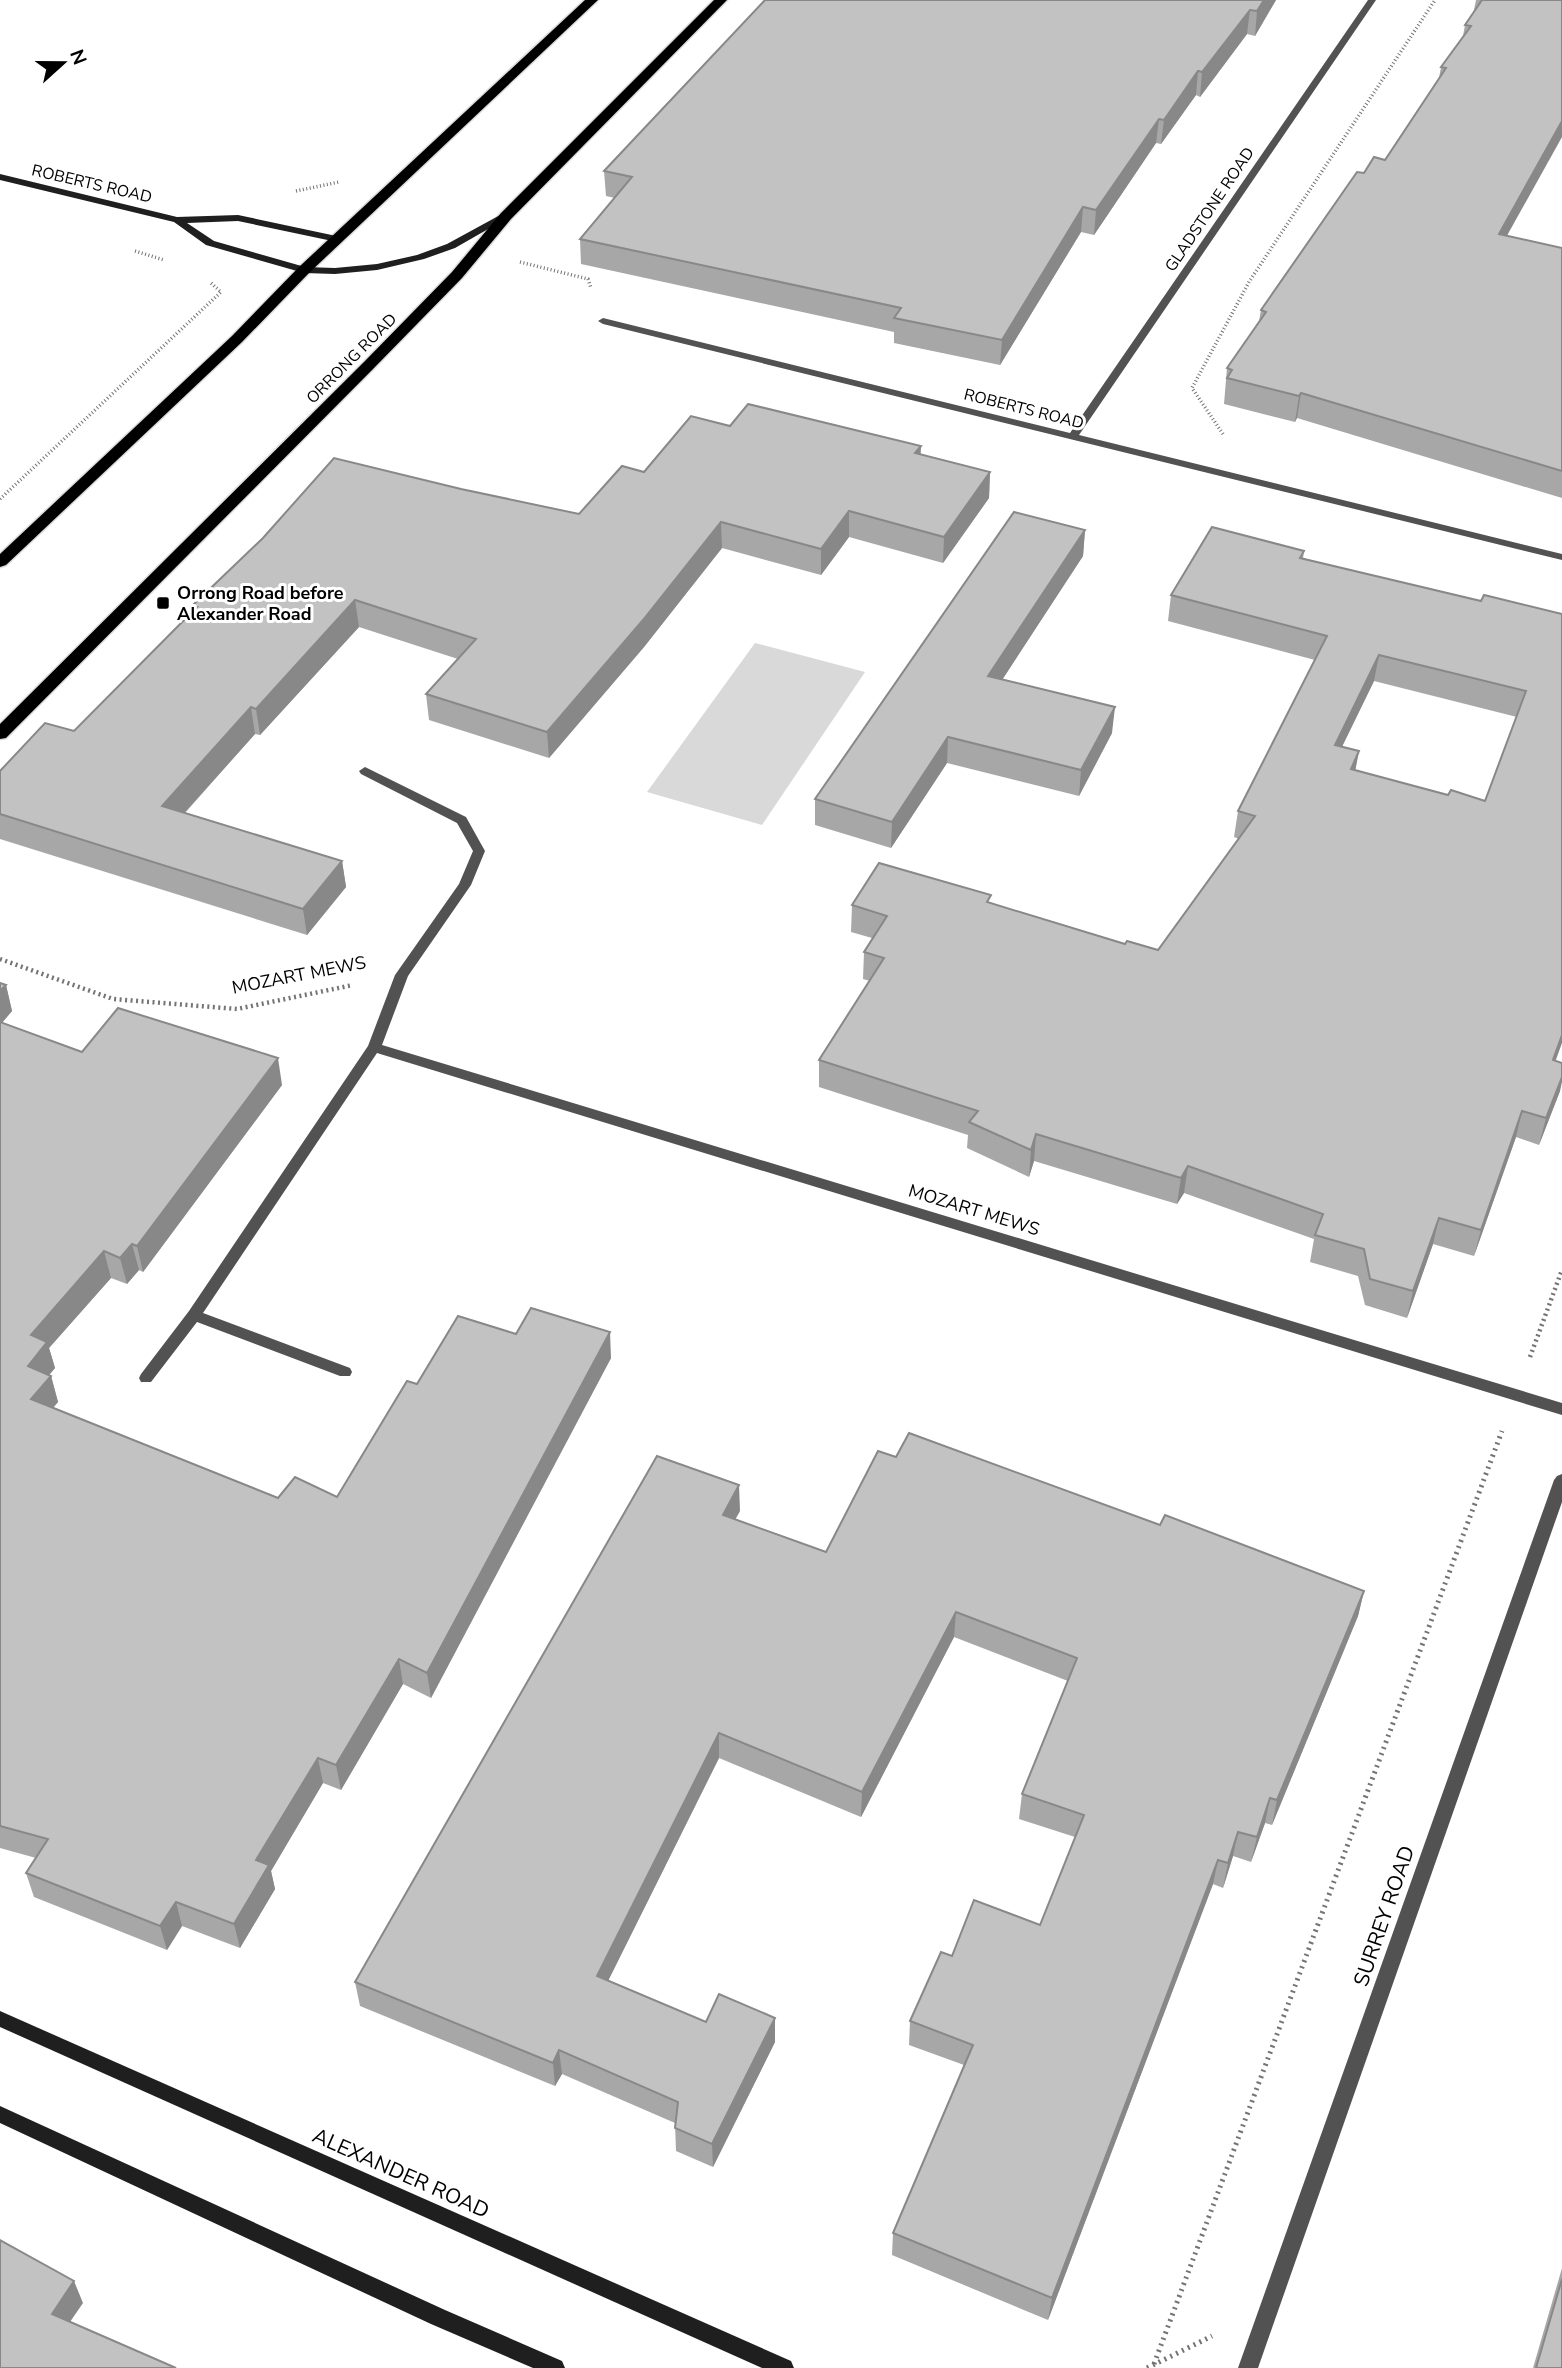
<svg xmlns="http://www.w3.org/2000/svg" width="1562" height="2368" font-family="'Nunito Sans',sans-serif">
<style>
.green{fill:#d9d9d9}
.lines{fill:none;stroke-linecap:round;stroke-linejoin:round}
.trunk-casing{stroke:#dbdbdb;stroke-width:3}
.path-far2{stroke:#747474;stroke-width:3.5;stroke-dasharray:1 2.5;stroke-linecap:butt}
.path-far1{stroke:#747474;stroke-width:4.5;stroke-dasharray:2 3.5;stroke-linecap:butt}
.path{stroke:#747474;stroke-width:5;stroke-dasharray:2 4.5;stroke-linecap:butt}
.minor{fill:#525252;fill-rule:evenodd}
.secondary{fill:#1f1f1f;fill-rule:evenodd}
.trunk{fill:#000;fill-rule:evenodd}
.wall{fill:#a7a7a7;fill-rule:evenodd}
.shaded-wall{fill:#888}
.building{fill:#c2c2c2;stroke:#888;stroke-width:2;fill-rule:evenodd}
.poi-dot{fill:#000;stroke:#fff;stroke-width:2.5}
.labels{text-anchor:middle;stroke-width:6;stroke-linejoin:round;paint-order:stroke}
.far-street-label{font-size:16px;fill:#000;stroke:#fff}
.poi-label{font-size:18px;font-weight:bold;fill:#000;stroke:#fff;text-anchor:start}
.street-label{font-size:18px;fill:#000;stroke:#fff}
.near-street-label{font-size:21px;fill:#000;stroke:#fff}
</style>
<rect width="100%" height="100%" fill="#fff"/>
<polygon class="green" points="755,643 865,672 762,825 647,792"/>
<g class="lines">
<g class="trunk-casing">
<g id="trunk">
<polygon points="585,0 598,0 309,273 242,342 6,565 0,567 0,554 232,336 299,267"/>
<polygon points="714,0 727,0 511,219 462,278 374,368 6,738 0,739 0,724 364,362 452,272 501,213"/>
</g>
</g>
<g class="path-far2">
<polyline points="296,191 339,182"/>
<polyline points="135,251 164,260"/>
<polyline points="520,262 588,279 591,288"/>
<polyline points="1223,434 1192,388 1249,282 1435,0"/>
<polyline points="0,499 221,292 211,283"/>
</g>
<g class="path-far1">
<polyline points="0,959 113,999 237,1009 353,985"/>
<polyline points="1530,1357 1562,1270"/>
</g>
<g class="path">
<polyline points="1154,2364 1502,1431"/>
<polyline points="1147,2368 1212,2336"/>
</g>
<g class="minor">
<polygon points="1368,0 1376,0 1079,435 1562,554 1562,560 603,324 598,321 603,318 1070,433"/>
<polygon points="365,767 466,817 485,851 471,885 408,976 382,1045 1562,1403 1562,1415 377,1053 203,1313 350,1368 352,1372 350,1376 340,1376 197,1322 151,1382 141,1382 139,1378 141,1374 189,1311 368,1046 395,975 459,884 473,851 457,823 361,774 359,771"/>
<polygon points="1562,1474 1562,1502 1258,2368 1238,2368 1554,1480 1557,1476"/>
</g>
<g class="secondary">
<polygon points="0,174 177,217 238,215 341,237 341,241 337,242 238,221 187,223 214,241 305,267 335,268 377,264 417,255 447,244 502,214 511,216 455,248 424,259 377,270 335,274 304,273 206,245 174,222 0,180"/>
<polygon points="0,2011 791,2361 794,2368 762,2368 0,2027"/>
<polygon points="0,2106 445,2310 562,2361 565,2368 533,2368 431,2324 0,2123"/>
</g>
<use href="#trunk" class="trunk"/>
</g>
<g class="wall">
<polygon points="765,0 1276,0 1255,36 1247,34 1200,97 1196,95 1161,144 1156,143 1094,235 1081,232 1000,365 894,343 894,332 581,264 580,239 615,198 606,196 604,171"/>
<polygon points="1476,0 1562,0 1507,236 1562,248 1562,498 1297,418 1295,422 1224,404 1227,368 1259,321 1261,310 1364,173 1385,160 1439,78 1441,67 1463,36 1465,25 1475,10 1474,10"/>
<polygon points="730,426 920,455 990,472 989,498 943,563 849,537 821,575 722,548 644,647 549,758 429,720 426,694 458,659 359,627 260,735 255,734 185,813 342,861 346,887 307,935 0,839 0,771 74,731 193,611 192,606 461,489 579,514 644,472"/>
<polygon points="1085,530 1083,556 1002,680 1112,733 1079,796 947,763 891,848 815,825 815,799"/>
<path d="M1304,551L1303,559L1481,601L1562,614L1555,1061L1560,1091L1539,1145L1516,1137L1474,1256L1433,1244L1407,1318L1365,1305L1358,1276L1310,1262L1314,1239L1184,1193L1177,1204L1034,1161L1029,1177L967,1148L968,1135L819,1087V1060L870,981L863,979L864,952L872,938L851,932L852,905L990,903L1125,944L1158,950L1239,839L1234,837L1238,811L1315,660L1168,621L1171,595ZM1374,681L1517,717L1485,801L1448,795L1355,770L1359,751L1342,747Z"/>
<polygon points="0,983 6,985 12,1011 2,1023 82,1052 282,1085 143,1272 139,1270 127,1284 111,1278 49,1348 55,1368 49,1375 51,1376 58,1402 53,1408 278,1498 337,1497 417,1384 516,1334 611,1358 431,1698 403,1684 341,1790 323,1783 271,1871 275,1889 240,1948 182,1926 167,1950 34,1897 26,1873 36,1858 0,1848"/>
<polygon points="896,1457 1160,1525 1364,1591 1358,1616 1272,1825 1265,1823 1251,1862 1233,1856 1223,1888 1213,1884 1048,2320 892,2255 893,2233 964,2065 909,2045 910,2021 952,1956 1040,1925 1075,1837 1019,1819 1022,1794 1068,1681 954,1637 861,1817 719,1758 608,1981 706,2022 775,2018 775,2042 713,2167 676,2151 675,2123 562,2074 555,2086 360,2006 355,1982 740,1511 735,1519 826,1552"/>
<polygon points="1562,2268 1562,2368 1533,2368"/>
</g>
<g class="shaded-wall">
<polygon points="1264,0 1276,0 1255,36 1257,11"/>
<polygon points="1250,10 1247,34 1200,97 1202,72"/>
<polygon points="1198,71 1196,95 1161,144 1164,120"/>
<polygon points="1159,119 1156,143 1094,235 1096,210"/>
<polygon points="1562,121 1562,137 1494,259 1499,234"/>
<polygon points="1083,207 1081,232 1000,365 1002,340"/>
<polygon points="1301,393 1297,418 1295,422 1299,396"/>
<polygon points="921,446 920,472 915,453"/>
<polygon points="990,472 989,498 943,563 944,537"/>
<polygon points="849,511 849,537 821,575 821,549"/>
<polygon points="721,522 722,548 644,647 549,758 547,732"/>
<polygon points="1085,530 1083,556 987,703 988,676"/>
<polygon points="355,600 359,627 260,735 256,709"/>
<polygon points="1379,655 1374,681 1330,771 1335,745"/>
<polygon points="251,707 255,734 167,832 162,806"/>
<polygon points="1115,707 1112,733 1079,796 1081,770"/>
<polygon points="948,737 947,763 891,848 892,822"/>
<polygon points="1359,751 1354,777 1351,769"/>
<polygon points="342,861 346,887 307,935 303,909"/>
<polygon points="6,985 12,1011 0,1025 0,991"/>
<polygon points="1562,1035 1562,1043 1546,1087 1553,1060"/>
<polygon points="278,1058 282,1085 143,1272 137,1246"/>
<polygon points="1562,1077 1562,1082 1560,1091 1539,1145 1546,1118"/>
<polygon points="1522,1111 1516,1137 1474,1256 1481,1230"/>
<polygon points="1036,1134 1034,1161 1029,1177 1031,1150"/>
<polygon points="1188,1166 1184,1193 1177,1204 1181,1178"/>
<polygon points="1439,1218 1433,1244 1407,1318 1413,1291"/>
<polygon points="132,1244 139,1270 127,1284 120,1258"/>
<polygon points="104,1251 111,1278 49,1348 55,1368 35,1392 28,1366 31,1335"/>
<polygon points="610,1332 611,1358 431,1698 427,1673"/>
<polygon points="51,1376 58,1402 38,1425 31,1399"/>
<polygon points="739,1485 740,1511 723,1541 723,1515"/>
<polygon points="1364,1591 1358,1616 1272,1825 1277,1800"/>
<polygon points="956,1612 954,1637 861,1817 862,1792"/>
<polygon points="399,1659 403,1684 341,1790 336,1765"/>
<polygon points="719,1733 719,1758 599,1999 597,1976"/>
<polygon points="318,1758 323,1783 271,1871 275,1889 240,1948 234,1924 256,1860"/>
<polygon points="1270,1798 1265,1823 1251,1862 1257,1837"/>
<polygon points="1238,1832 1233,1856 1223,1888 1228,1863"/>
<polygon points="1218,1860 1213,1884 1048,2320 1052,2298"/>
<polygon points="176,1902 182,1926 167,1950 160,1926"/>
<polygon points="775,2018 775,2042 713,2167 712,2144"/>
<polygon points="559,2050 562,2074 555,2086 553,2063"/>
<polygon points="74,2281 83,2303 61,2335 52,2314"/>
</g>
<g class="building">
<polygon points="765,0 1264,0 1257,11 1250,10 1202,72 1198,71 1164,120 1159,119 1096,210 1083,207 1002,340 894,318 901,308 580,239 632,177 604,171"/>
<polygon points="1482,0 1562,0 1562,121 1499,234 1562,248 1562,471 1301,393 1299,396 1227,378 1232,370 1227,368 1266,312 1261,310 1357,172 1364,173 1374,157 1385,160 1446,68 1441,67 1471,26 1465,25"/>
<polygon points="748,404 921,446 915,453 990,472 944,537 849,511 821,549 721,522 643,620 547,732 426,694 476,639 355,600 256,709 251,707 162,806 342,861 303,909 0,814 0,771 45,723 74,731 197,607 192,606 263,538 334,458 461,489 579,514 622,466 644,472 691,416 730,426"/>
<polygon points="1014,512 1085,530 988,676 1115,707 1081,770 948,737 892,822 815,799"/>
<path d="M1212,527L1304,551L1300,558L1481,601L1484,595L1562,614V1035L1553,1060L1562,1063V1077L1546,1118L1522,1111L1481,1230L1439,1218L1413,1291L1370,1279L1364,1249L1315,1235L1323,1214L1188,1166L1181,1178L1036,1134L1031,1150L969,1122L978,1111L819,1060L884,958L864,952L887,916L852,905L879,863L991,895L987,902L1125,944L1127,941L1158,950L1255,816L1238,811L1327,636L1171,595ZM1379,655L1526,691L1485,801L1451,790L1448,795L1351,769L1359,751L1335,745Z"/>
<polygon points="0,983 6,985 0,991"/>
<polygon points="118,1008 278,1058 137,1246 132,1244 120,1258 104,1251 31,1335 47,1342 28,1366 51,1376 31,1399 278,1498 295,1477 337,1497 407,1381 417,1384 458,1316 516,1334 531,1308 610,1332 427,1673 399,1659 336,1765 318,1758 256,1860 269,1865 234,1924 176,1902 160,1926 26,1873 48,1839 0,1826 0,1022 82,1052"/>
<polygon points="909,1433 1160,1525 1165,1515 1364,1591 1277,1800 1270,1798 1257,1837 1238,1832 1228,1863 1218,1860 1052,2298 893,2233 973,2045 910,2021 941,1952 952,1956 974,1900 1040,1925 1084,1815 1022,1794 1077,1658 956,1612 862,1792 719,1733 597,1976 706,2022 719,1994 775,2018 712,2144 675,2128 678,2102 559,2050 553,2063 355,1982 657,1456 739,1485 723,1515 826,1552 878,1451 896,1457"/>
<polygon points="0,2240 74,2281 52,2314 176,2368 0,2368"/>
<polygon points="1562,2279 1562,2368 1536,2368"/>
</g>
<rect class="poi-dot" x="156" y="596" width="14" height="14" rx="3.5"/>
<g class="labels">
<g class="far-street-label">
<text transform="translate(92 183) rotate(13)" y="6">ROBERTS ROAD</text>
<text transform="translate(1209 209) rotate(-56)" y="6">GLADSTONE ROAD</text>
<text transform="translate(351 358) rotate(-45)" y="6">ORRONG ROAD</text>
<text transform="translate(1024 408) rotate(14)" y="6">ROBERTS ROAD</text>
</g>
<g class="poi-label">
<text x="177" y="599">Orrong Road before<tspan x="177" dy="21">Alexander Road</tspan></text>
</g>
<g class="street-label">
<text transform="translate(299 975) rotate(-11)" y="6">MOZART MEWS</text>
<text transform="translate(974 1210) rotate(17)" y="6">MOZART MEWS</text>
</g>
<g class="near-street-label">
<text transform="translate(1384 1916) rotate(-71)" y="7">SURREY ROAD</text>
<text transform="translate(401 2173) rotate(24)" y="7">ALEXANDER ROAD</text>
</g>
</g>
<g transform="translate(63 63) rotate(69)" stroke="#ffffff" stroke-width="5" paint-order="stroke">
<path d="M0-5L12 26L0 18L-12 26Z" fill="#000000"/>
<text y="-10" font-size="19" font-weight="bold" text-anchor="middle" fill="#000000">N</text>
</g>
</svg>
